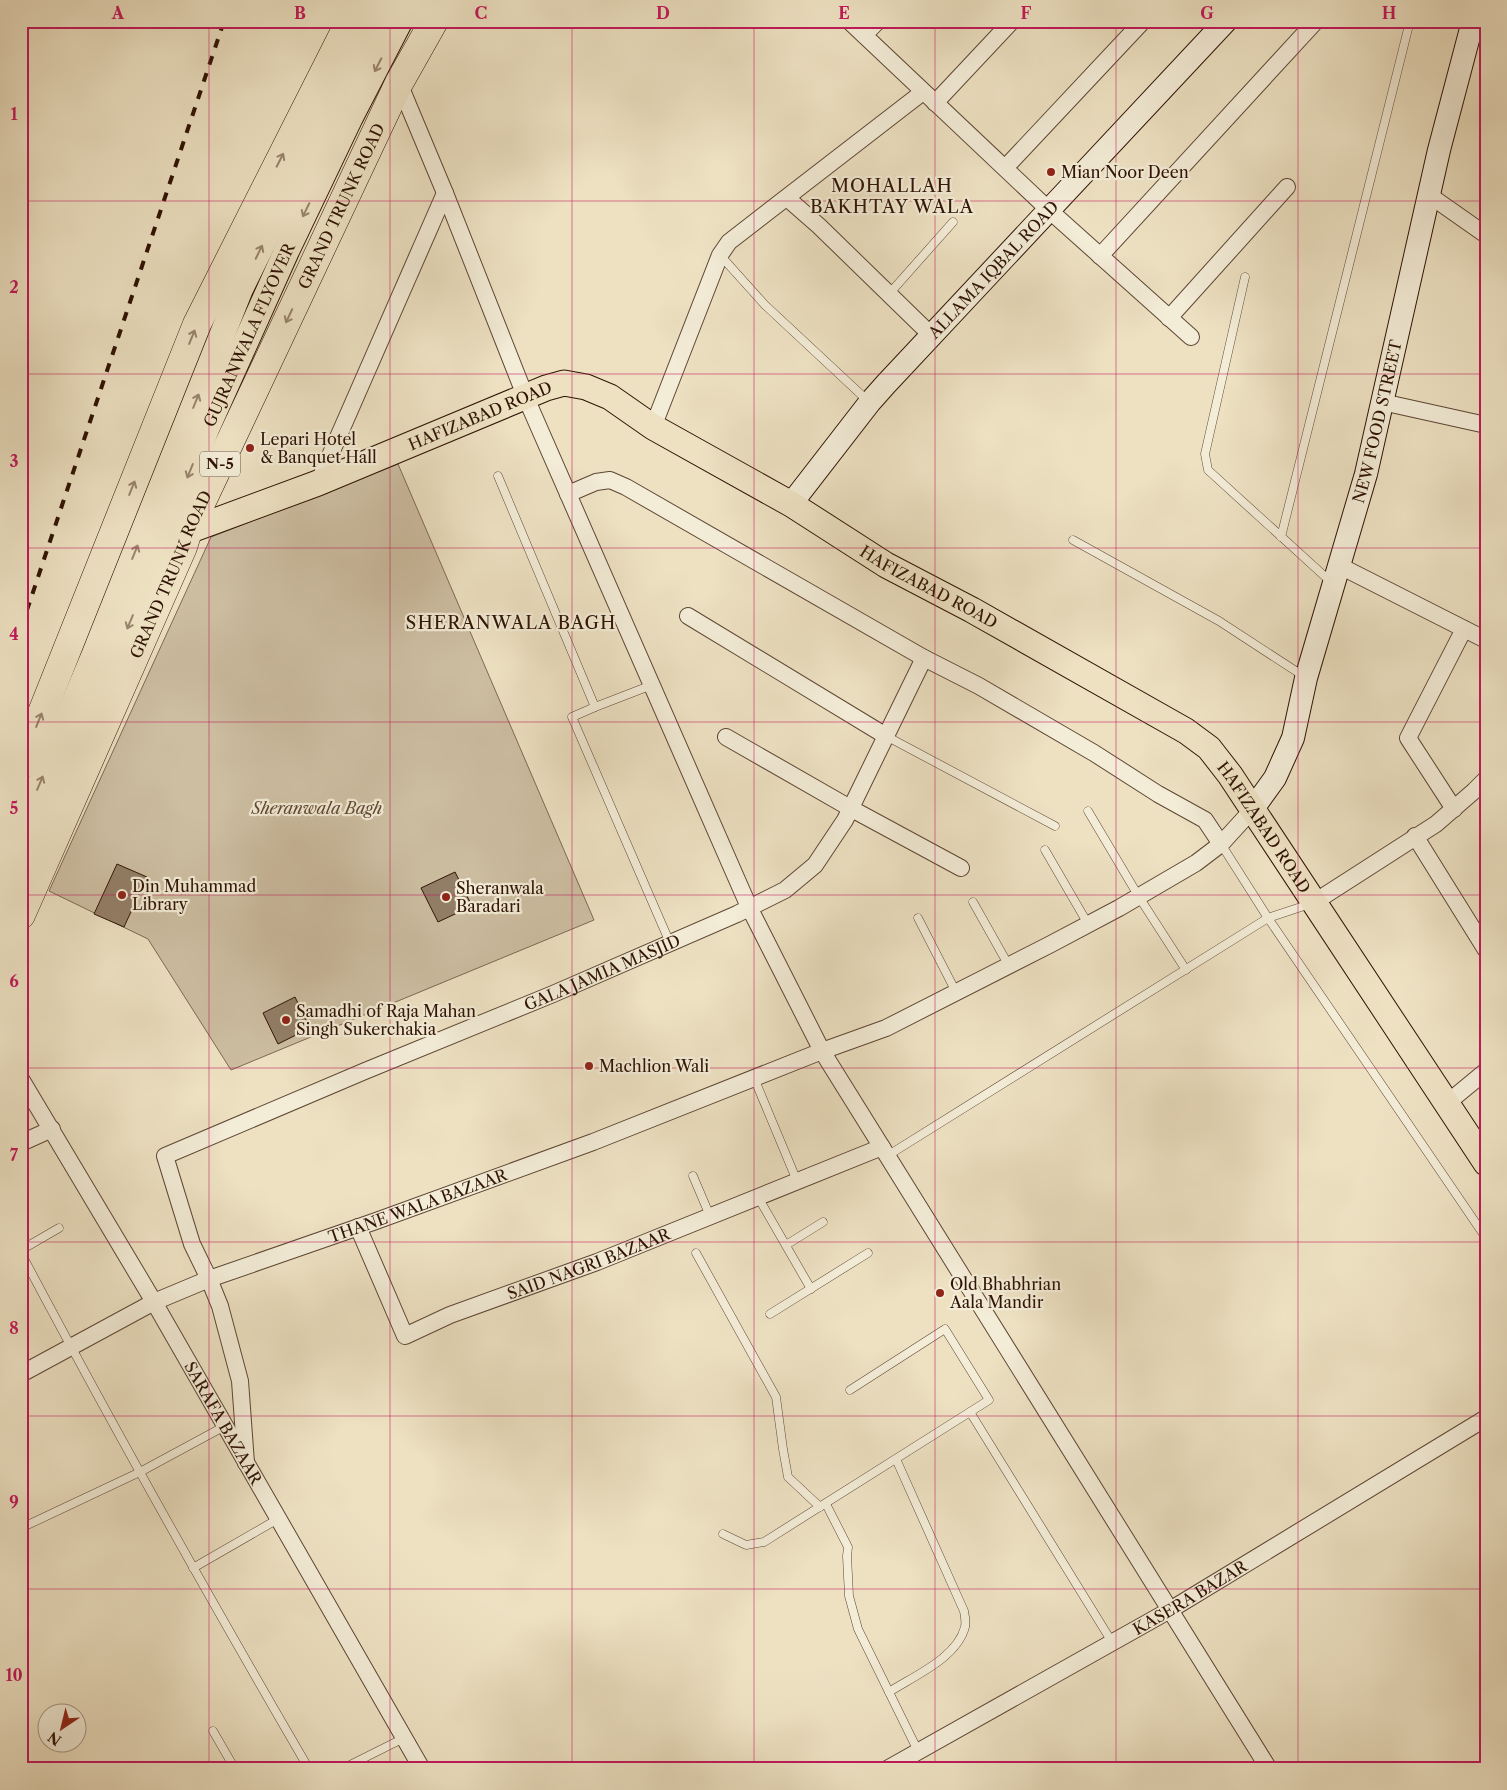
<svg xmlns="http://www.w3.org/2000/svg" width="1507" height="1790" font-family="'Libre Caslon Text',serif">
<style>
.green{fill:#cdbea2;stroke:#7e6853}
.building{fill:#927e67;stroke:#2f1304}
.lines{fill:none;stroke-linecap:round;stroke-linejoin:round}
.lane-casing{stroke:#5e4634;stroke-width:9}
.street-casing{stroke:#5e4634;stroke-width:18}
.secondary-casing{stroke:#2f1304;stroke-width:24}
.primary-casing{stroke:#2f1304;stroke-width:27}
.highway-casing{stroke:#2f1304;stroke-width:29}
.lane{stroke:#f3ecd7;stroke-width:8}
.street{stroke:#f3ecd7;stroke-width:16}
.secondary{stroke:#f3ecd7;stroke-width:22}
.primary{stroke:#ede1c2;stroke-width:25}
.highway{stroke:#ede1c2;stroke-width:28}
.rail{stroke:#2f1304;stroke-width:4;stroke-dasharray:9 9;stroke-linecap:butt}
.oneway{stroke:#98846c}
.grid{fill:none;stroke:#c2185b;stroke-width:1;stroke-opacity:0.55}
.poi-dot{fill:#8f2418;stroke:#f3ecd7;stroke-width:2}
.labels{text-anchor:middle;stroke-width:4.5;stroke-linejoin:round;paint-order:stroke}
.shield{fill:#f3ecd7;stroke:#6a5443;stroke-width:1}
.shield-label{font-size:15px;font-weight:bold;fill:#2f1304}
.poi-label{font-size:16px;fill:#2f1304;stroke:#f3ecd7;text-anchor:start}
.street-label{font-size:16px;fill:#2f1304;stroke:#f3ecd7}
.park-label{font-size:16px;font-style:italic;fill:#5e4633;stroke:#f3ecd7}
.neighbourhood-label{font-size:18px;letter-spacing:1px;fill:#2f1304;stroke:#f3ecd7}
.neatline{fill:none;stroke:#c2185b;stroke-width:2}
.grid-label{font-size:16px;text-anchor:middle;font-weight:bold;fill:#c2185b}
</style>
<rect width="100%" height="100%" fill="#ede1c2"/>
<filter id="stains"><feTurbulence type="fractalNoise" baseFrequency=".004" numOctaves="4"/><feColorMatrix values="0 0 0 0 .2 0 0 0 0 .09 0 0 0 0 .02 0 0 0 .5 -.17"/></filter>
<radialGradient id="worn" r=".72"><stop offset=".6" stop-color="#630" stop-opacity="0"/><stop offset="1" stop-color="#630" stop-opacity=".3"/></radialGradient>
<polygon class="green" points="398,464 594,920 231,1070 148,939 49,891 211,537"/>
<g class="building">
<polygon points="117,864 147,877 124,927 94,914"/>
<polygon points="455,872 472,906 438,922 421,888"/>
<polygon points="295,997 310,1028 278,1044 263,1013"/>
</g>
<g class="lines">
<g class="lane-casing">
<g id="lane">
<polyline points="720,255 765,305 868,401"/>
<polyline points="1245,277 1205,454 1208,470 1331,582"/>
<polyline points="889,294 953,222"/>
<polyline points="498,476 595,707 572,717 670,943"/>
<polyline points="1281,537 1410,21"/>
<polyline points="1073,540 1219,621 1305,677"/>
<polyline points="595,707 652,685"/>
<polyline points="886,736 1055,826"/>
<polyline points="1088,811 1139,897 1186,970"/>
<polyline points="1221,844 1268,918 1486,1238"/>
<polyline points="1045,850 1088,924"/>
<polyline points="973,902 1009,966"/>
<polyline points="918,918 956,992"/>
<polyline points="754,1078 797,1181"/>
<polyline points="887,1156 1268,918 1310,904"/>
<polyline points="693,1176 710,1216"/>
<polyline points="758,1197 811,1289"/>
<polyline points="786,1245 823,1222"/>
<polyline points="21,1250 59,1228"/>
<path d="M21,1253C113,1427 210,1599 309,1769"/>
<polyline points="696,1253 776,1397 783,1449 788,1477 820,1507"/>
<polyline points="770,1314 868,1253"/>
<polyline points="970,1412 1112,1642"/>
<polyline points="826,1504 848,1547 847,1556 849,1596 858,1629 918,1751"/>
<polyline points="21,1528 140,1472 225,1426"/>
<polyline points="723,1534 746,1545 764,1542 989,1400 945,1329 850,1390"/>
<polyline points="193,1568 278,1519"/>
<path d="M889,1692C914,1676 957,1658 965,1627C966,1622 965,1616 964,1611L896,1459"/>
<polyline points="213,1731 235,1769"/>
<polyline points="342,1769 404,1738"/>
</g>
</g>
<g class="street-casing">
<g id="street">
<polyline points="849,21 1049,210 1191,337"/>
<polyline points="864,35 878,21"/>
<polyline points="399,83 445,193 526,398 749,907 822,1051 1269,1769"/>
<polyline points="935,103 1012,21"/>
<polyline points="1005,168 1143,21"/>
<polyline points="1429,195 1486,235"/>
<polyline points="787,198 819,226 931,335"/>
<polyline points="1100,256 1316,21"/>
<polyline points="1169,318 1287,187"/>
<polyline points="1382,402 1486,425"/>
<polyline points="653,427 720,255 729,242 923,92"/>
<polyline points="318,483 445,193"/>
<polyline points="568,494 596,482 610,480 626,487 924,658 979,686 1094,753 1158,794 1205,820 1221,844"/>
<polyline points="1340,566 1486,640"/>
<polyline points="688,616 886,736"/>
<polyline points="726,737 850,808 961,868"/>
<polyline points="1454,809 1408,738 1464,629"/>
<polyline points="1415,836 1486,950"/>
<polyline points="1313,903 1436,824 1474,791 1486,779"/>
<path id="s1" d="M21,1079L154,1302L422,1769"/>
<polyline points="1446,1104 1486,1071"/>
<polyline points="21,1143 52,1129"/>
<path id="s2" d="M358,1227L405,1336L450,1315L597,1262L882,1147"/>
<path id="s3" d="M21,1374L154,1302L209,1279L376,1221L593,1142L822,1051L886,1028L1051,944L1119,908L1196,863L1221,844L1252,810"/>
<path id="s4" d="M246,1463L240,1381L220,1306L209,1279L192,1244L165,1156L365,1071L553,994L737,914L785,890L815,865L845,820L924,658"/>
<path id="s5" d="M887,1769L1170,1610L1486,1418"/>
</g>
</g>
<g class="secondary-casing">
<g id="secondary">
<path id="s6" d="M791,504L870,402L886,384L1226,21"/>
<path id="s7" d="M1252,810L1275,778L1293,738L1306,678L1366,474L1439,150L1473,21"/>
</g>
</g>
<g class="primary-casing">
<g id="primary">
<path id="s8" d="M188,531L318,483L546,388L564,383L586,387L610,397L653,427L791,504L886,565L972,610L1186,731L1209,748L1230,775L1486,1163"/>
<polyline points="21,828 94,655 240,290 301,166 378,21"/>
<path id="s9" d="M21,878L131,619L207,428L287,250L350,118L400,21"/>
</g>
</g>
<g class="highway-casing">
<g id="highway">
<polyline points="21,765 197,324 350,21"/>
<path id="s10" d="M21,915L183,547L188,531L399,83L434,21"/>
</g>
</g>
<use href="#lane" class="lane"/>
<use href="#street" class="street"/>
<use href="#secondary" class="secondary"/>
<use href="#primary" class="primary"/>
<use href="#highway" class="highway"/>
<polyline class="rail" points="21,628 224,21"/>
</g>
<defs><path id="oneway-shaft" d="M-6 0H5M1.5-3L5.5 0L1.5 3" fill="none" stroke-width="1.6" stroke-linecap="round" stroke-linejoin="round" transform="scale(1.25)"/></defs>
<g class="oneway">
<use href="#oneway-shaft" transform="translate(378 65) rotate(117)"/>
<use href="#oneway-shaft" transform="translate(280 160) rotate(-63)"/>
<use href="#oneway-shaft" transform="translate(306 210) rotate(116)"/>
<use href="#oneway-shaft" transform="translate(259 252) rotate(-64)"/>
<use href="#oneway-shaft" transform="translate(289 316) rotate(115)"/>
<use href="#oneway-shaft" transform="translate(192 337) rotate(-68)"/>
<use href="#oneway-shaft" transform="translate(196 401) rotate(-68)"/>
<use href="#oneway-shaft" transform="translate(190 471) rotate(112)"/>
<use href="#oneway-shaft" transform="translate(132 488) rotate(-68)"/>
<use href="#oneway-shaft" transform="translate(135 552) rotate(-68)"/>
<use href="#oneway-shaft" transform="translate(130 622) rotate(113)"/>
<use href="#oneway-shaft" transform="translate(39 720) rotate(-68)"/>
<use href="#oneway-shaft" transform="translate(40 783) rotate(-67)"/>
</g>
<path class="grid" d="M209,21V1769M390,21V1769M572,21V1769M754,21V1769M935,21V1769M1116,21V1769M1298,21V1769M21,201H1486M21,374H1486M21,548H1486M21,722H1486M21,895H1486M21,1068H1486M21,1242H1486M21,1416H1486M21,1589H1486"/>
<g class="poi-dot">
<circle cx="1051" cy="172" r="5"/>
<circle cx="250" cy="448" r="5"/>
<circle cx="122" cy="895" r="5"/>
<circle cx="446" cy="897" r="5"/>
<circle cx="286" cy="1020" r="5"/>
<circle cx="589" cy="1066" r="5"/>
<circle cx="940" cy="1293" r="5"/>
</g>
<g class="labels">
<rect class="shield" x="200" y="451.5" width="40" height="25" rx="4"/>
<g class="shield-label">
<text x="220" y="469">N-5</text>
</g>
<g class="poi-label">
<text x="1061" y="178">Mian Noor Deen</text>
<text x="260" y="445">Lepari Hotel<tspan x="260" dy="18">&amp; Banquet Hall</tspan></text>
<text x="132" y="892">Din Muhammad<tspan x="132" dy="18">Library</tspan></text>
<text x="456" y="894">Sheranwala<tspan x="456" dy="18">Baradari</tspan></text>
<text x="296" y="1017">Samadhi of Raja Mahan<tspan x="296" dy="18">Singh Sukerchakia</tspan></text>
<text x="599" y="1072">Machlion Wali</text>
<text x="950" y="1290">Old Bhabhrian<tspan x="950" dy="18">Aala Mandir</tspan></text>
</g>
<g class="street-label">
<text dy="6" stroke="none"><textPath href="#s10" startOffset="778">GRAND TRUNK ROAD</textPath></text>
<text dy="6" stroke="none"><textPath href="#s6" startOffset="310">ALLAMA IQBAL ROAD</textPath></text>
<text dy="6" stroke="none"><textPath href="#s9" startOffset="589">GUJRANWALA FLYOVER</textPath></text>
<text dy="6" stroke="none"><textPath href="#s8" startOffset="314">HAFIZABAD ROAD</textPath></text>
<text dy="6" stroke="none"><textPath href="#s7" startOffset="411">NEW FOOD STREET</textPath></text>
<text dy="6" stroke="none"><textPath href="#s10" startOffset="372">GRAND TRUNK ROAD</textPath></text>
<text dy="6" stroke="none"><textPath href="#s8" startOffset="824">HAFIZABAD ROAD</textPath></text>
<text dy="6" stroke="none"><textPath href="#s8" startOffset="1244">HAFIZABAD ROAD</textPath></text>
<text dy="6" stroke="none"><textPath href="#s4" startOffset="794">GALA JAMIA MASJID</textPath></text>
<text dy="6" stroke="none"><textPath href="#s3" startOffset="432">THANE WALA BAZAAR</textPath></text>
<text dy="6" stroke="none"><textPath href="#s2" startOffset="316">SAID NAGRI BAZAAR</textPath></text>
<text dy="6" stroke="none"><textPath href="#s1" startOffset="399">SARAFA BAZAAR</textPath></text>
<text dy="6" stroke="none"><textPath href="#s5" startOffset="348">KASERA BAZAR</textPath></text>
</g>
<g class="park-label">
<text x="317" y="814">Sheranwala Bagh</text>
</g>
<g class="neighbourhood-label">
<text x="892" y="192">MOHALLAH<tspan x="892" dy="21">BAKHTAY WALA</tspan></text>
<text x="511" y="629">SHERANWALA BAGH</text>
</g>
</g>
<rect width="1507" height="1790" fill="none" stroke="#ede1c2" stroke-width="55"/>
<g transform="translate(62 1728) rotate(215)"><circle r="24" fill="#f3ecd7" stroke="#a59583"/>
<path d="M0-4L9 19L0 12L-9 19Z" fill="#8f2418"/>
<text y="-8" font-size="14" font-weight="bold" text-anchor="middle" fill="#2f1304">N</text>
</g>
<rect x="28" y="28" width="1452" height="1734" class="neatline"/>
<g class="grid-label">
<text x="118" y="19">A</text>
<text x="300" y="19">B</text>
<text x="481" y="19">C</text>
<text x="663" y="19">D</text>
<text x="844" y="19">E</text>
<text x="1026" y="19">F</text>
<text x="1207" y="19">G</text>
<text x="1389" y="19">H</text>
<text x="14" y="120">1</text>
<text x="14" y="293">2</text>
<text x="14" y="467">3</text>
<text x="14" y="640">4</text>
<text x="14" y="814">5</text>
<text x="14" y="987">6</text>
<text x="14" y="1161">7</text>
<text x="14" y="1334">8</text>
<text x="14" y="1508">9</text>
<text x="14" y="1681">10</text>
</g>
<rect width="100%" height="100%" filter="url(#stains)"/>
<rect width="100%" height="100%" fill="url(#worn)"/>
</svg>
